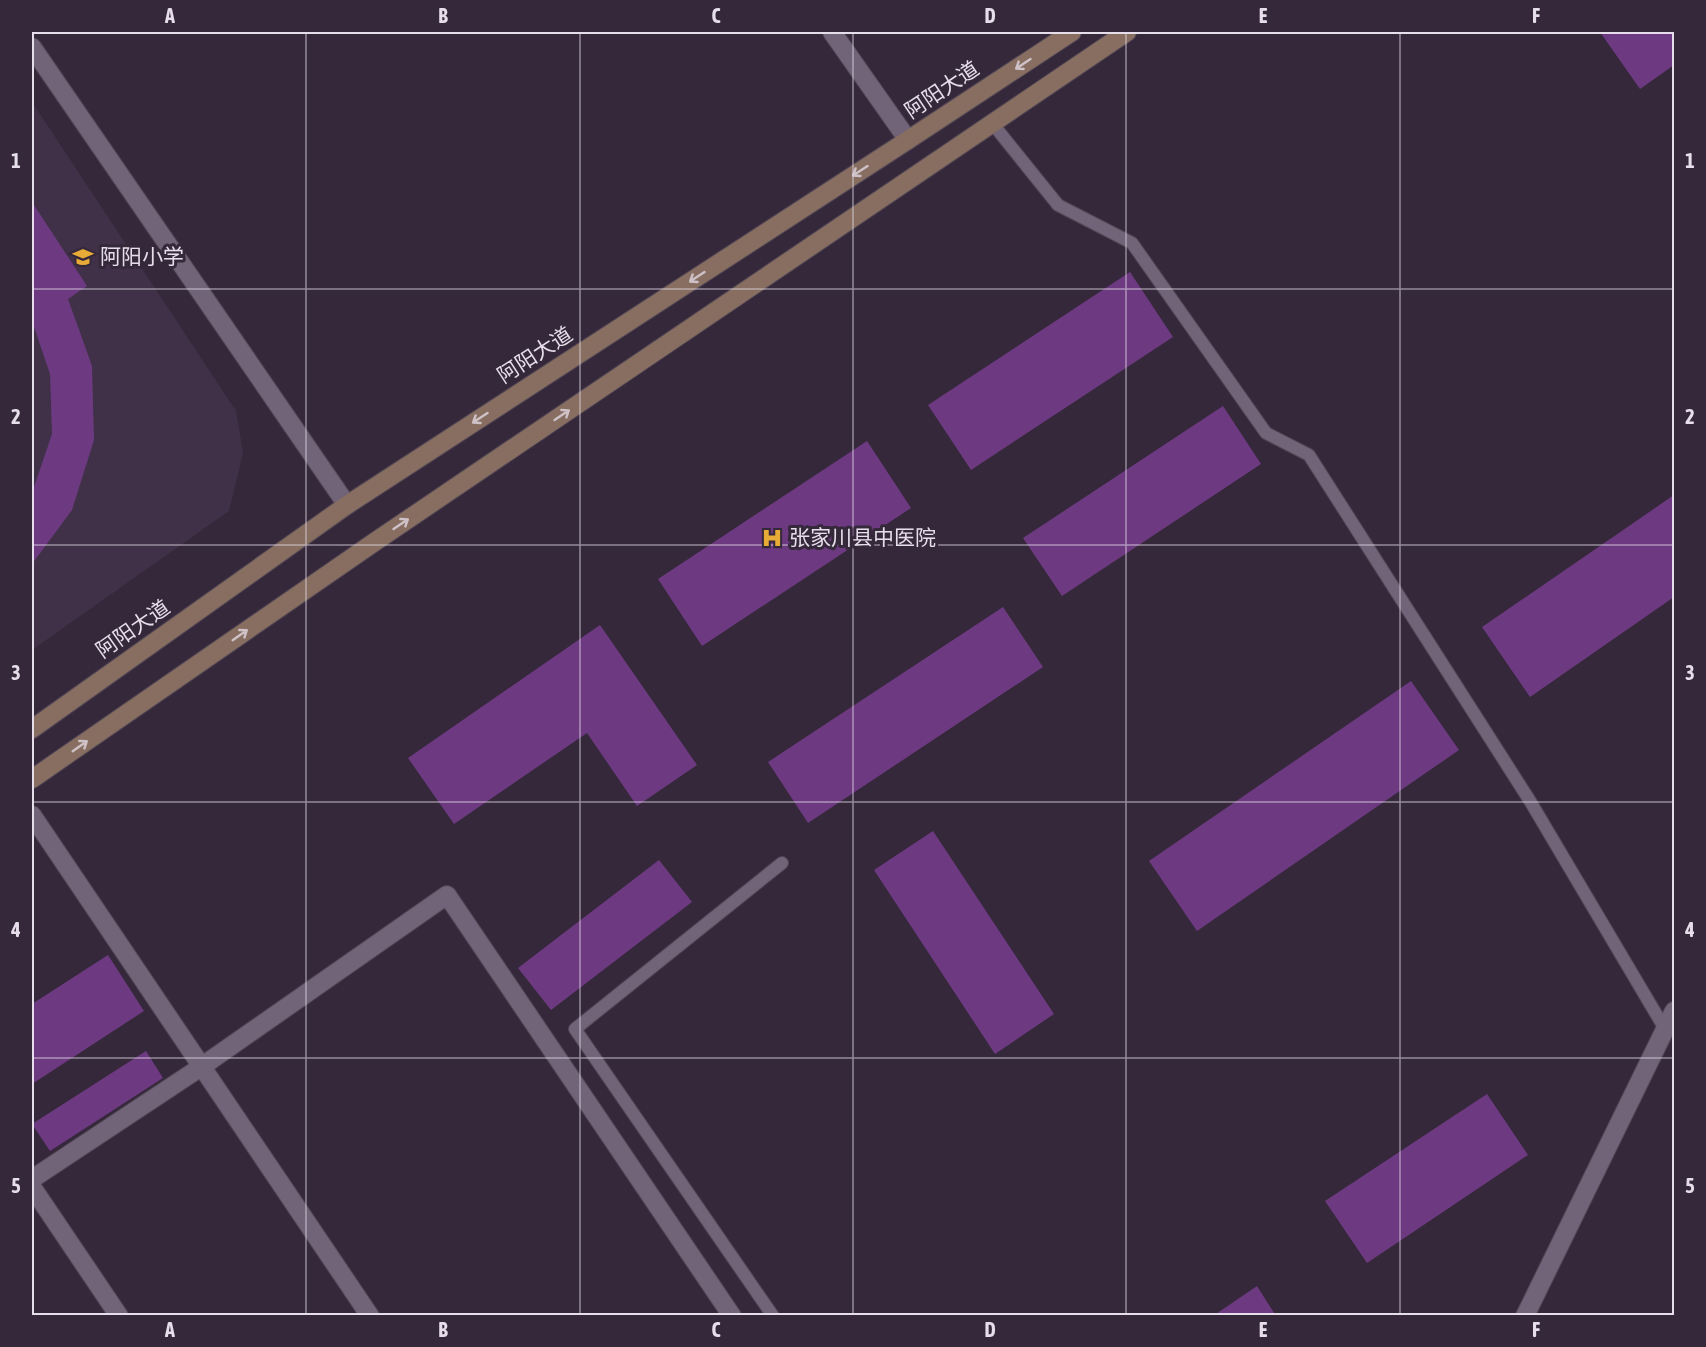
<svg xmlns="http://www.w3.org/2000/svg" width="1706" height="1347" font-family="'Asap Condensed','Noto Sans SC',sans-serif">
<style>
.built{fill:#403148}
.building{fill:#6d3a82}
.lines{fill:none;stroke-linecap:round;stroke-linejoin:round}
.service-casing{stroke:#514655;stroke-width:14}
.minor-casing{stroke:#514655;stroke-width:20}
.tertiary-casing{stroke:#514655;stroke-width:20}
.secondary-casing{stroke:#514655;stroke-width:20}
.service{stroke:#716378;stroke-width:12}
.minor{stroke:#716378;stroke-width:18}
.tertiary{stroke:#716378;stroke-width:18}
.secondary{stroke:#876e60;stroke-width:18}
.oneway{stroke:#cec2c8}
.grid{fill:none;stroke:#e6deea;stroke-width:1.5;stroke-opacity:0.55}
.labels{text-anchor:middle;stroke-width:6;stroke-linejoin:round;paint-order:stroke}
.street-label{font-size:21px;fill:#e6deea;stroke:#35283a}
.poi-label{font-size:21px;fill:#e6deea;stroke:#35283a;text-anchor:start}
.neatline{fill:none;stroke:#e6deea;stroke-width:2}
.grid-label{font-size:20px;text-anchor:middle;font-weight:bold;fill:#e6deea}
</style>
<rect width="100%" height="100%" fill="#35283a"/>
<polygon class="built" points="32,102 236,411 243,453 229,511 32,650"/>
<g class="building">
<polygon points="1600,32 1674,32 1674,65 1640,89"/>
<polygon points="32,202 87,286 68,299 92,366 94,440 72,510 32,564 32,493 52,434 50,374 32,321"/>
<polygon points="1130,272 1173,337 971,470 928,405"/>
<polygon points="1223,406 1261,464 1062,596 1023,538"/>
<polygon points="867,441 911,508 702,646 658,579"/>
<polygon points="1674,495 1674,597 1530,697 1482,627"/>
<polygon points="1003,607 1043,667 808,823 768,762"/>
<polygon points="600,625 697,765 637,806 587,733 454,824 408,758"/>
<polygon points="1411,681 1459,750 1197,931 1149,861"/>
<polygon points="933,831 1054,1014 995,1054 874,870"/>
<polygon points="659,860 692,902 551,1010 518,968"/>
<polygon points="108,955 144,1011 32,1084 32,1004"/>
<polygon points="146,1051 163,1078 50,1151 32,1124"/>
<polygon points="1487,1094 1528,1155 1367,1263 1325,1201"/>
<polygon points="1257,1286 1276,1316 1213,1316"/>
</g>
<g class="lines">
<g class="service-casing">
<g id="service">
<polyline points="992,123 1058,205 1132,243 1266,433 1309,455 1530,801 1665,1029"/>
<polyline points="773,1316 575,1029 782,863"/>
</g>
</g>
<g class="minor-casing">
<g id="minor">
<polyline points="832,32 908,140"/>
<polyline points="32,47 347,505"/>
<polyline points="32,815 370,1316"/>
<polyline points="32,1179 201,1067 447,895 732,1316"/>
<polyline points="32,1187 119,1316"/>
</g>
</g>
<g class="tertiary-casing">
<polyline id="tertiary" points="1525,1316 1674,1011"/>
</g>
<g class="secondary-casing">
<g id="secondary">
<polyline points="32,729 347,505 908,140 1072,32"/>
<polyline points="32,779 376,541 1127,32"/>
</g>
</g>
<use href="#service" class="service"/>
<use href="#minor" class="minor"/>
<use href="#tertiary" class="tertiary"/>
<use href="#secondary" class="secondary"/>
</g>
<defs><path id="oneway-shaft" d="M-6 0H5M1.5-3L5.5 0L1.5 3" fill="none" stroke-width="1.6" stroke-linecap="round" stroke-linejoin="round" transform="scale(1.5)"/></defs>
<g class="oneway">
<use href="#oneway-shaft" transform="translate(1023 64) rotate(146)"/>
<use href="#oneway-shaft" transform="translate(860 171) rotate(147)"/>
<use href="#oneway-shaft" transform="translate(697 277) rotate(147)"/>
<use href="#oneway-shaft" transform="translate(562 415) rotate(-34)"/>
<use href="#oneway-shaft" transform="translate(480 418) rotate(147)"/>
<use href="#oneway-shaft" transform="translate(401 524) rotate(-34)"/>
<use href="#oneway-shaft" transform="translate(240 635) rotate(-35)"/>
<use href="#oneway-shaft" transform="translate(80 746) rotate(-35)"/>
</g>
<path class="grid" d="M306,32V1316M580,32V1316M853,32V1316M1126,32V1316M1400,32V1316M32,289H1674M32,545H1674M32,802H1674M32,1058H1674"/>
<defs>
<g id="school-bare" transform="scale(1.62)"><path d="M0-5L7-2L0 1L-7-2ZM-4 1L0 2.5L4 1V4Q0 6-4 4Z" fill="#e8ab37" stroke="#35283a" stroke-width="2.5" paint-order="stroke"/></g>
<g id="hospital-bare" transform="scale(1.62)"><path d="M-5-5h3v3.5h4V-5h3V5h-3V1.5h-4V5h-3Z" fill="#e8ab37" stroke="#35283a" stroke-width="2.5" paint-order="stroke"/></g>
</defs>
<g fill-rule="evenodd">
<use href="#school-bare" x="83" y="257"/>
<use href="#hospital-bare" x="772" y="538"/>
</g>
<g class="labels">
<g class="street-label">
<text transform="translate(942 90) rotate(-34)" y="7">阿阳大道</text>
<text transform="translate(535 355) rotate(-33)" y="7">阿阳大道</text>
<text transform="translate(133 629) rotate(-35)" y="7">阿阳大道</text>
</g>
<g class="poi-label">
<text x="100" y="264">阿阳小学</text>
<text x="789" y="545">张家川县中医院</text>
</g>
</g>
<rect width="1706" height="1347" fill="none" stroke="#35283a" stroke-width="66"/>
<rect x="33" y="33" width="1640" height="1281" class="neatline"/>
<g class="grid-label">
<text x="170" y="23">A</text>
<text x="443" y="23">B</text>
<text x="716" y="23">C</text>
<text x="990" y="23">D</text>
<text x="1263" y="23">E</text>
<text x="1536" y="23">F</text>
<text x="16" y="168">1</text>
<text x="1690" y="168">1</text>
<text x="16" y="424">2</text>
<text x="1690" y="424">2</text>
<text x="16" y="680">3</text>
<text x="1690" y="680">3</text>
<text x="16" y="937">4</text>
<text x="1690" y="937">4</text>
<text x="16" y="1193">5</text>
<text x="1690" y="1193">5</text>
<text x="170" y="1337">A</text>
<text x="443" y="1337">B</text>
<text x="716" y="1337">C</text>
<text x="990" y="1337">D</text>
<text x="1263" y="1337">E</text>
<text x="1536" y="1337">F</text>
</g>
</svg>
